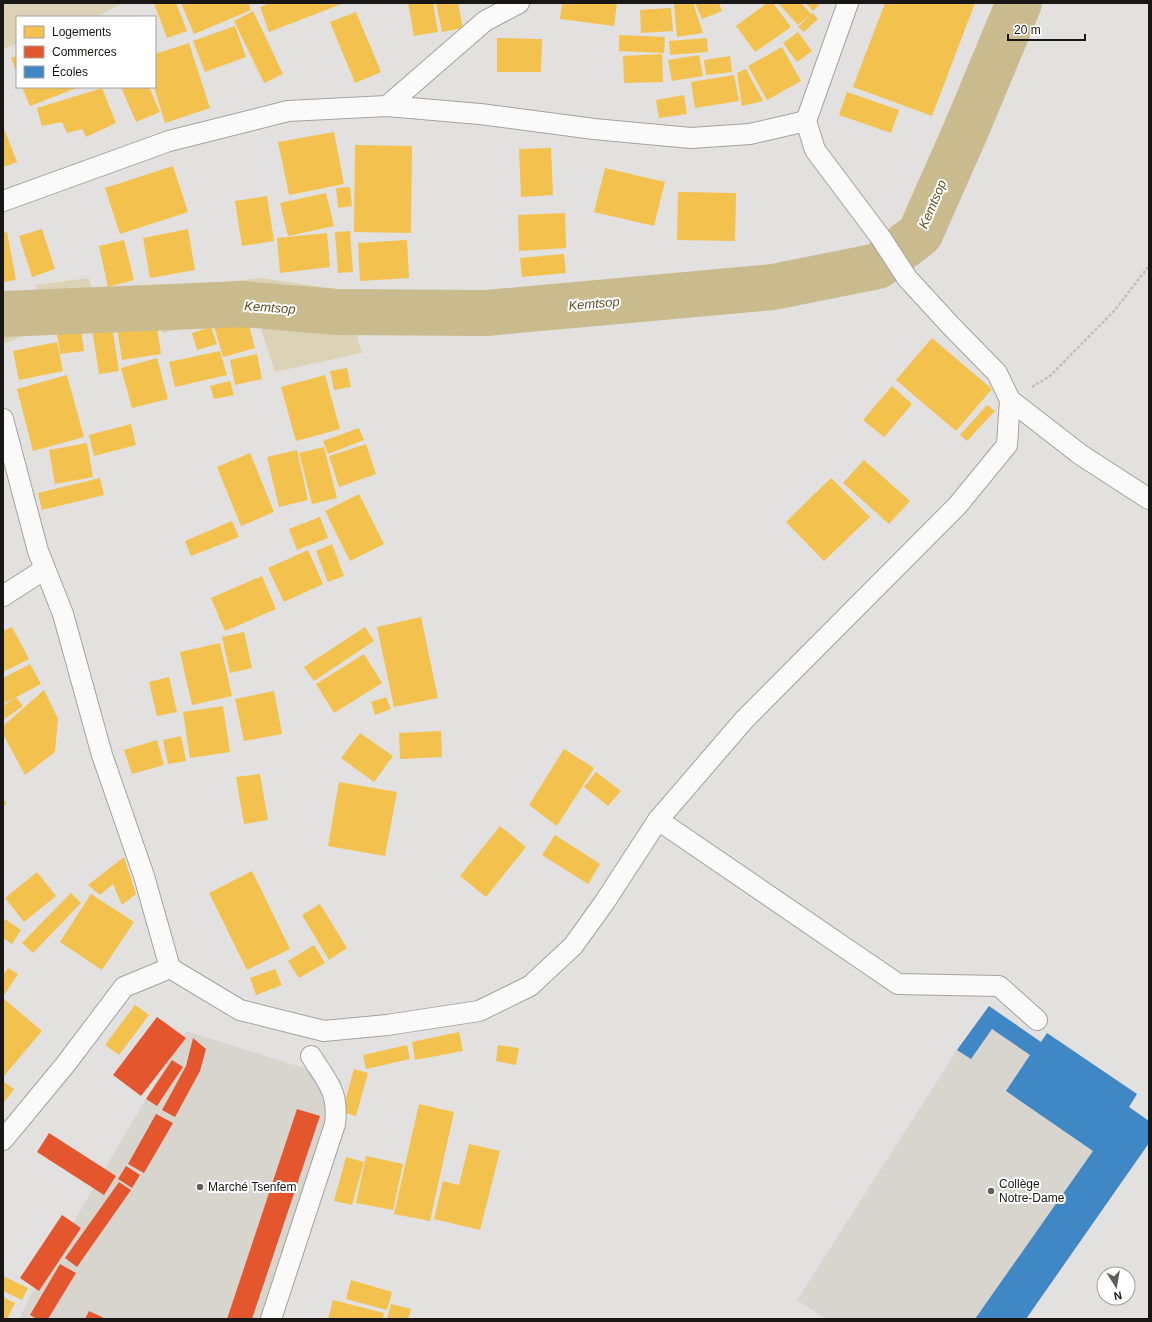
<svg xmlns="http://www.w3.org/2000/svg" width="1152" height="1322" font-family="Arial,sans-serif">
<style>
.built{fill:#d8d5ce}
.green{fill:#dcd3b6}
.homes{fill:#f2c14e}
.shops{fill:#e4572e}
.schools{fill:#3f88c5}
.lines{fill:none;stroke-linecap:round;stroke-linejoin:round}
.river{stroke:#cabb8e;stroke-width:46}
.street-casing{stroke:#a3a2a1;stroke-width:22}
.path{stroke:#bfbfbf;stroke-width:2.5;stroke-dasharray:3 2;stroke-linecap:butt}
.street{stroke:#fbfafa;stroke-width:20}
.poi-dot{fill:#5f5e5c;stroke:#fff;stroke-width:1.5}
.labels{text-anchor:middle;stroke-width:4;stroke-linejoin:round;paint-order:stroke}
.poi-label{font-size:12px;fill:#181716;stroke:#fff;text-anchor:start}
.water-label{font-size:13px;font-style:italic;fill:#5f5020;stroke:#fff}
</style>
<rect width="100%" height="100%" fill="#e3e1df"/>
<g class="built">
<polygon points="989,1006 1041,1042 1047,1033 1137,1094 1129,1107 1149,1121 1149,1143 1026,1319 826,1319 797,1300 957,1050"/>
<polygon points="186,1031 342,1080 262,1319 19,1319 31,1294"/>
</g>
<g class="green">
<polygon points="3,3 123,3 96,17 17,17 17,44 3,49"/>
<polygon points="89,278 93,296 261,278 344,290 362,353 275,372 256,313 163,333 159,317 44,328 3,344 3,296 39,297 35,285"/>
</g>
<g class="homes">
<polygon points="154,3 176,3 187,31 167,38"/>
<polygon points="181,3 248,3 251,10 194,34"/>
<polygon points="270,3 344,3 269,32 260,7"/>
<polygon points="408,3 433,3 438,32 414,36"/>
<polygon points="436,3 458,3 463,28 442,32"/>
<polygon points="562,3 617,3 614,26 560,19"/>
<polygon points="676,3 693,3 703,33 677,37 674,4"/>
<polygon points="695,3 719,3 722,11 702,19"/>
<polygon points="767,3 773,3 791,27 755,52 736,26"/>
<polygon points="778,3 801,3 811,14 798,25"/>
<polygon points="806,3 821,3 813,11"/>
<polygon points="885,3 975,3 932,116 853,87"/>
<polygon points="671,8 673,31 641,33 640,10"/>
<polygon points="253,11 283,74 264,83 234,21"/>
<polygon points="356,12 381,72 355,83 330,22"/>
<polygon points="812,13 818,19 804,32 798,27"/>
<polygon points="235,26 246,57 205,72 193,41"/>
<polygon points="798,32 812,51 797,62 783,43"/>
<polygon points="619,35 665,37 664,53 619,51"/>
<polygon points="497,38 542,39 541,72 497,72"/>
<polygon points="707,38 708,52 670,55 669,41"/>
<polygon points="189,43 210,108 165,123 154,87 155,87 155,54"/>
<polygon points="782,47 801,81 767,100 748,66"/>
<polygon points="662,54 663,82 624,83 623,56"/>
<polygon points="699,55 703,76 672,81 668,60"/>
<polygon points="17,56 17,73 11,58"/>
<polygon points="730,56 732,72 706,75 704,60"/>
<polygon points="746,69 763,101 742,106 737,73"/>
<polygon points="734,75 739,101 695,108 691,82"/>
<polygon points="22,87 79,87 30,106"/>
<polygon points="121,87 149,87 160,112 136,122"/>
<polygon points="102,88 116,123 86,137 82,129 67,133 62,122 42,126 37,108"/>
<polygon points="847,92 899,110 891,133 839,115"/>
<polygon points="684,95 687,114 659,118 656,100"/>
<polygon points="3,126 17,162 3,167"/>
<polygon points="334,132 344,184 289,195 278,142"/>
<polygon points="355,145 412,146 411,233 354,232"/>
<polygon points="551,148 553,195 521,197 519,149"/>
<polygon points="173,166 188,212 120,234 105,188"/>
<polygon points="605,168 665,182 654,226 594,212"/>
<polygon points="350,187 352,206 338,208 336,188"/>
<polygon points="678,192 736,193 735,241 677,240"/>
<polygon points="326,193 334,226 288,236 280,203"/>
<polygon points="267,196 274,241 242,246 235,201"/>
<polygon points="565,213 566,248 519,251 518,215"/>
<polygon points="42,229 55,269 32,277 19,236"/>
<polygon points="188,229 195,270 150,278 143,238"/>
<polygon points="350,231 353,272 338,273 335,232"/>
<polygon points="7,232 16,280 3,282 3,233"/>
<polygon points="327,233 330,267 280,273 277,238"/>
<polygon points="124,240 134,280 108,287 99,246"/>
<polygon points="407,240 409,278 360,281 358,243"/>
<polygon points="564,254 566,273 522,277 520,258"/>
<polygon points="247,317 255,348 223,357 214,326"/>
<polygon points="156,322 161,354 122,360 117,328"/>
<polygon points="112,326 119,371 99,374 92,329"/>
<polygon points="211,327 217,344 197,350 192,333"/>
<polygon points="81,330 84,351 60,354 57,333"/>
<polygon points="932,338 992,389 956,431 896,380"/>
<polygon points="57,342 63,371 19,380 13,351"/>
<polygon points="220,351 227,375 175,387 169,362"/>
<polygon points="257,354 262,379 235,385 230,360"/>
<polygon points="157,358 168,399 132,408 121,368"/>
<polygon points="347,368 351,387 334,390 330,371"/>
<polygon points="67,375 84,437 33,451 17,389"/>
<polygon points="325,375 340,429 296,441 281,387"/>
<polygon points="230,381 234,395 214,399 210,386"/>
<polygon points="892,386 912,404 884,437 863,420"/>
<polygon points="987,405 995,411 967,441 960,435"/>
<polygon points="131,424 136,445 94,456 89,435"/>
<polygon points="359,428 364,440 328,454 323,441"/>
<polygon points="87,443 93,477 55,484 49,450"/>
<polygon points="366,444 376,474 339,487 329,456"/>
<polygon points="324,447 337,498 312,504 299,453"/>
<polygon points="297,450 308,500 279,507 267,457"/>
<polygon points="250,453 274,512 241,526 217,467"/>
<polygon points="864,460 910,501 889,524 843,483"/>
<polygon points="100,478 104,495 42,510 38,493"/>
<polygon points="831,478 870,517 824,561 786,522"/>
<polygon points="359,494 384,544 350,561 325,511"/>
<polygon points="320,517 328,538 297,550 289,529"/>
<polygon points="232,521 239,537 191,556 185,541"/>
<polygon points="332,544 344,576 328,582 316,551"/>
<polygon points="308,550 323,584 284,602 268,568"/>
<polygon points="262,576 276,609 225,631 211,598"/>
<polygon points="421,617 438,698 394,707 377,627"/>
<polygon points="12,627 29,659 3,672 3,631"/>
<polygon points="365,627 374,641 314,681 304,667"/>
<polygon points="244,632 252,668 230,673 222,637"/>
<polygon points="220,643 232,696 192,705 180,652"/>
<polygon points="364,654 382,683 334,713 316,684"/>
<polygon points="30,664 41,684 3,704 3,678"/>
<polygon points="169,677 177,712 157,716 149,682"/>
<polygon points="44,690 58,719 55,752 25,775 3,734 3,726"/>
<polygon points="274,691 282,734 244,741 235,699"/>
<polygon points="16,697 23,706 3,720 3,706"/>
<polygon points="386,697 391,709 375,715 371,702"/>
<polygon points="223,706 230,752 190,758 183,712"/>
<polygon points="441,731 442,757 400,759 399,733"/>
<polygon points="360,733 393,756 374,782 341,758"/>
<polygon points="181,736 186,761 168,764 163,740"/>
<polygon points="157,740 164,765 132,774 124,750"/>
<polygon points="564,749 594,768 557,826 529,805"/>
<polygon points="596,772 621,791 608,806 584,787"/>
<polygon points="260,774 268,820 244,824 236,777"/>
<polygon points="339,782 397,792 385,856 328,846"/>
<polygon points="3,798 7,804 3,806"/>
<polygon points="500,826 526,847 486,897 460,876"/>
<polygon points="555,835 600,864 588,884 542,855"/>
<polygon points="124,857 136,894 122,905 113,884 100,895 88,885"/>
<polygon points="252,871 290,949 247,970 209,893"/>
<polygon points="37,872 56,896 24,922 5,898"/>
<polygon points="71,893 81,903 33,953 22,943"/>
<polygon points="91,894 134,922 102,970 60,942"/>
<polygon points="320,904 347,948 329,960 302,915"/>
<polygon points="5,919 21,930 12,944 3,938 3,923"/>
<polygon points="314,945 325,963 299,978 288,961"/>
<polygon points="8,968 18,974 3,997 3,975"/>
<polygon points="275,969 282,985 256,995 250,978"/>
<polygon points="4,999 42,1031 3,1077 3,1000"/>
<polygon points="135,1005 149,1015 119,1055 105,1045"/>
<polygon points="459,1032 463,1051 415,1060 412,1042"/>
<polygon points="407,1045 410,1059 366,1069 363,1055"/>
<polygon points="498,1045 519,1048 516,1065 496,1061"/>
<polygon points="354,1069 368,1073 356,1116 342,1112"/>
<polygon points="3,1081 14,1089 3,1104"/>
<polygon points="419,1104 454,1112 430,1221 394,1214"/>
<polygon points="469,1144 500,1151 480,1230 434,1219 443,1181 459,1185"/>
<polygon points="366,1156 403,1164 393,1210 356,1203"/>
<polygon points="346,1157 364,1162 352,1205 334,1201"/>
<polygon points="3,1276 28,1288 22,1300 3,1291"/>
<polygon points="351,1280 392,1292 387,1310 346,1299"/>
<polygon points="3,1297 15,1303 7,1319 3,1319"/>
<polygon points="333,1300 384,1313 383,1319 328,1319"/>
<polygon points="391,1304 411,1309 408,1319 387,1319"/>
</g>
<g class="shops">
<polygon points="157,1017 186,1038 141,1096 113,1075"/>
<polygon points="193,1038 206,1049 200,1071 175,1117 162,1110 186,1066"/>
<polygon points="172,1060 183,1067 157,1106 146,1099"/>
<polygon points="297,1109 320,1116 252,1319 227,1319"/>
<polygon points="156,1114 173,1123 144,1173 128,1164"/>
<polygon points="49,1133 116,1176 104,1195 37,1152"/>
<polygon points="126,1166 140,1175 132,1188 118,1179"/>
<polygon points="119,1182 131,1190 77,1267 65,1258"/>
<polygon points="62,1215 81,1228 39,1291 20,1278"/>
<polygon points="60,1264 76,1273 48,1319 37,1319 30,1315"/>
<polygon points="89,1311 106,1319 85,1319"/>
</g>
<polygon class="schools" points="989,1006 1041,1042 1047,1033 1137,1094 1129,1107 1149,1121 1149,1143 1026,1319 975,1319 1093,1151 1006,1091 1030,1055 992,1029 971,1059 957,1050"/>
<g class="lines">
<polyline class="river" points="3,314 242,304 336,312 486,313 773,287 878,266 920,234 966,130 1019,3"/>
<g class="street-casing">
<g id="street">
<polyline points="387,106 485,21 519,3"/>
<polyline points="3,201 169,141 288,111 387,106 480,114 594,129 691,138 750,134 806,121"/>
<polyline points="1010,400 1081,455 1149,499"/>
<polyline points="3,419 38,551 63,614 102,755 144,876 170,968"/>
<polyline points="3,596 45,569"/>
<polyline points="658,820 898,984 999,986 1037,1020"/>
<polyline points="3,1140 65,1065 124,987 170,968 240,1010 324,1031 387,1025 479,1011 530,986 573,946 604,903 658,820 744,720 957,506 1007,445 1010,400 997,373 951,326 907,278 881,238 815,150 806,121 848,3"/>
<path d="M271,1319L335,1124C339,1091 327,1082 311,1056"/>
</g>
</g>
<polyline class="path" points="1032,387 1050,376 1114,311 1149,266"/>
<use href="#street" class="street"/>
</g>
<g class="poi-dot">
<circle cx="200" cy="1187" r="4"/>
<circle cx="991" cy="1191" r="4"/>
</g>
<g class="labels">
<g class="poi-label">
<text x="999" y="1188">Collège<tspan x="999" dy="14">Notre-Dame</tspan></text>
<text x="208" y="1191">Marché Tsenfem</text>
</g>
<g class="water-label">
<text transform="translate(932 204) rotate(-67)" y="5">Kemtsop</text>
<text transform="translate(594 303) rotate(-5)" y="5">Kemtsop</text>
<text transform="translate(270 307) rotate(4)" y="5">Kemtsop</text>
</g>
</g>
<rect width="1152" height="1322" fill="none" stroke="#181716" stroke-width="8"/>
<rect x="16" y="16" width="140" height="72" fill="#ffffff" stroke="#a3a2a2"/>
<rect x="24" y="26" width="20" height="12" fill="#f2c14e" stroke="#a3a2a2"/>
<text x="52" y="36" font-size="12" fill="#181716">Logements</text>
<rect x="24" y="46" width="20" height="12" fill="#e4572e" stroke="#a3a2a2"/>
<text x="52" y="56" font-size="12" fill="#181716">Commerces</text>
<rect x="24" y="66" width="20" height="12" fill="#3f88c5" stroke="#a3a2a2"/>
<text x="52" y="76" font-size="12" fill="#181716">Écoles</text>
<g transform="translate(1116 1286) rotate(169)"><circle r="19" fill="#ffffff" stroke="#a3a2a2"/>
<path d="M0-3L7 15L0 10L-7 15Z" fill="#5f5e5c"/>
<text y="-6" font-size="11" font-weight="bold" text-anchor="middle" fill="#181716">N</text>
</g>
<path d="M1008 34v6h77v-6" fill="none" stroke="#181716" stroke-width="2"/>
<text x="1014" y="34" font-size="12" fill="#181716" stroke="#ffffff" stroke-width="3" paint-order="stroke">20 m</text>
</svg>
